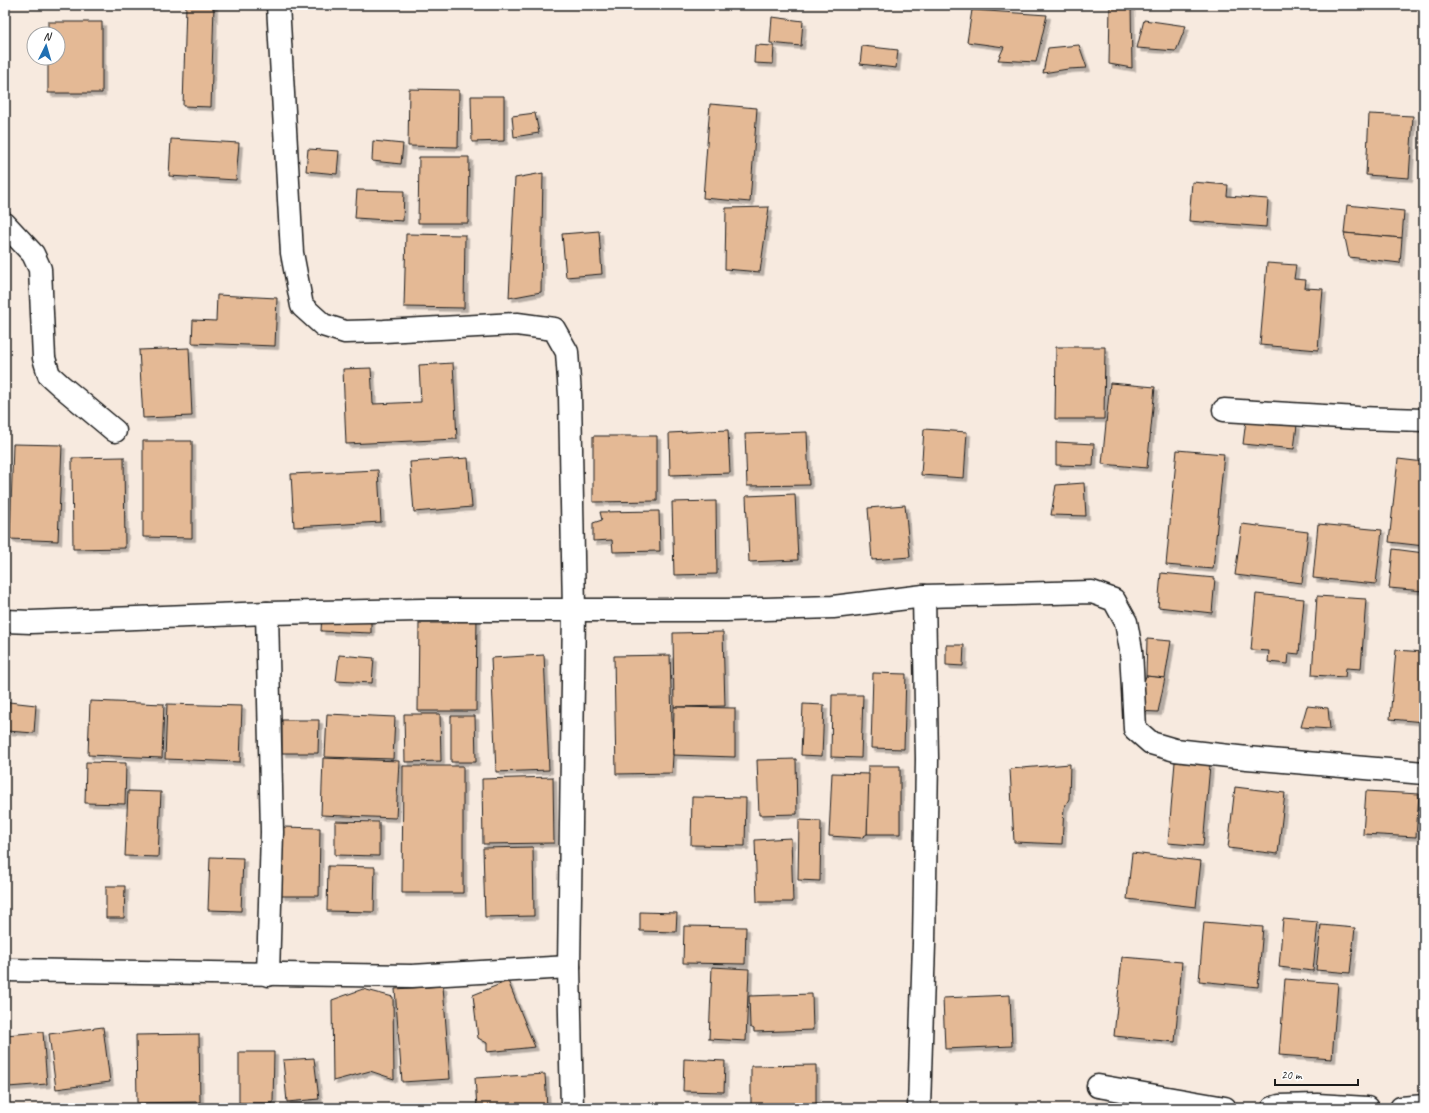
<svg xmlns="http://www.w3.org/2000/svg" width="1429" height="1113" font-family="Caveat,sans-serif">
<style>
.building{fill:#e4b995;stroke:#1c1c1c;filter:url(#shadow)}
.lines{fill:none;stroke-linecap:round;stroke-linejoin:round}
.minor-casing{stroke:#1c1c1c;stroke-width:25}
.minor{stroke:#fff;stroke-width:22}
</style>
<defs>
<filter id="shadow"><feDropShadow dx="3.5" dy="3.5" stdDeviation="0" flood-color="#0004"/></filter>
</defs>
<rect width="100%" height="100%" fill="#f7eadf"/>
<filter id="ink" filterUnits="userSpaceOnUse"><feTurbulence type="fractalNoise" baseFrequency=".025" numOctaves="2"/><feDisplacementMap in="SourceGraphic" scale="8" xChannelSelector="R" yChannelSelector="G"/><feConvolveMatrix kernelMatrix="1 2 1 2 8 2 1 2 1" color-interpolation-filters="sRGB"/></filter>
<g filter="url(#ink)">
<g class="building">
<polygon points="186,5 214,5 211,107 183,106"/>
<polygon points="1110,5 1131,5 1132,68 1109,64"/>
<polygon points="972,10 1047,15 1036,62 998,60 1004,47 967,42"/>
<polygon points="772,17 803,21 801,46 770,43"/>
<polygon points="1144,20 1186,26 1176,51 1137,48"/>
<polygon points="48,22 102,22 102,93 48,93 48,58 58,58 58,34 48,34"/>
<polygon points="755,45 774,46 773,64 754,63"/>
<polygon points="1079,45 1087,68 1068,69 1043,73 1048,48"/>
<polygon points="862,46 898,50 896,68 860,64"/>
<polygon points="409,89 459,90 458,147 408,146"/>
<polygon points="471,96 504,96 504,141 472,142"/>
<polygon points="710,104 757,108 750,202 703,198"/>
<polygon points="535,113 539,133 514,137 512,116"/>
<polygon points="1369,114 1413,116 1409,178 1366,175"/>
<polygon points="171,139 239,143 236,180 169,176"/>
<polygon points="373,141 403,144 401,164 372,161"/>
<polygon points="308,149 339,151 337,174 306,171"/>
<polygon points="419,157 469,157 468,223 418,223"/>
<polygon points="543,173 541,292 509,298 515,178"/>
<polygon points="1192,182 1228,185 1227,196 1268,199 1266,227 1189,221"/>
<polygon points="357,190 404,191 403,221 355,218"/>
<polygon points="1347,205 1404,211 1402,238 1344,233"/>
<polygon points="769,207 760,272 725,269 726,208"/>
<polygon points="599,231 602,274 566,277 562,234"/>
<polygon points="1344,233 1402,238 1400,263 1349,257"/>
<polygon points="406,234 465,235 464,308 404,307"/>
<polygon points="1267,263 1296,265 1294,279 1306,280 1305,288 1323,289 1318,350 1260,345"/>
<polygon points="217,295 277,298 275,346 192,343 193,320 216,321"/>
<polygon points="1423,321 1424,321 1424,357 1419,356"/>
<polygon points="1056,347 1105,347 1104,419 1055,419"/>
<polygon points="189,348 192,416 143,418 139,350"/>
<polygon points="453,363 457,439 346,444 343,369 371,368 373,404 421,402 419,365"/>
<polygon points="1110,383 1155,387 1147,468 1102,464"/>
<polygon points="1246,420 1297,425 1294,449 1243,444"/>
<polygon points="924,429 967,432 964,478 921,475"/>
<polygon points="728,430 730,473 670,475 669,433"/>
<polygon points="807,432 809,485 747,486 745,434"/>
<polygon points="593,436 657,436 657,501 593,502"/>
<polygon points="143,441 192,441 192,538 143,537"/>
<polygon points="1056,442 1094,444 1093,466 1056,465"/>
<polygon points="13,444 62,445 58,541 10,539"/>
<polygon points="1177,450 1224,454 1213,569 1166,565"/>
<polygon points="124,457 125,548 73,549 72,458"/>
<polygon points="468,458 472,507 414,512 410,462"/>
<polygon points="1398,459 1424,462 1424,546 1389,542"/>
<polygon points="378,470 381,522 294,527 291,474"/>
<polygon points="1084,483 1086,516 1051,515 1056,485"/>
<polygon points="795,494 798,560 749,562 746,496"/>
<polygon points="716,501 717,574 674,575 672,502"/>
<polygon points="905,505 910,557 872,560 868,508"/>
<polygon points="659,511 660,551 613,552 612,540 593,541 593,523 602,520 600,512"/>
<polygon points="1242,524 1308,532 1302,583 1235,575"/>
<polygon points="1318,524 1382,530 1376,584 1313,578"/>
<polygon points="1393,549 1424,553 1424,591 1389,588"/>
<polygon points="1161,573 1215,578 1212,613 1158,607"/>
<polygon points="1256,594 1304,599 1299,654 1289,653 1288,664 1268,662 1269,651 1251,650"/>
<polygon points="1317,596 1366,599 1361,669 1346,668 1345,677 1312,675"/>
<polygon points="322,614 371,615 371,633 321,631"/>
<polygon points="452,614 477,614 476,711 418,711 419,623 452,623"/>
<polygon points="723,632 725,706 674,707 673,633"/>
<polygon points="1147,639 1171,641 1165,678 1146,676"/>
<polygon points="946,645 964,645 963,666 946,665"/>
<polygon points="1396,650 1424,652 1424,722 1390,719"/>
<polygon points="339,655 374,658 372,683 336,681"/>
<polygon points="544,655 549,770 496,772 491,658"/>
<polygon points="670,655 673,755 672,773 616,774 614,656"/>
<polygon points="873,673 906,674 904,749 871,748"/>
<polygon points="1146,676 1165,678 1158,712 1134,711"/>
<polygon points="832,695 863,695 861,758 831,757"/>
<polygon points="90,701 164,704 162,758 88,755"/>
<polygon points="9,702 36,705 34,733 7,731"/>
<polygon points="167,704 242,706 240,762 165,759"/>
<polygon points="803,704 824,705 822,756 801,755"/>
<polygon points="1307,706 1328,708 1330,729 1301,727"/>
<polygon points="674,707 735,708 735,757 673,755"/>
<polygon points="327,714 395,717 393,759 325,757"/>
<polygon points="404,714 440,714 441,761 405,762"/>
<polygon points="451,716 475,716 476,762 451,762"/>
<polygon points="282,720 319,720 318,753 282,753"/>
<polygon points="323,758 399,761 396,818 321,815"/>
<polygon points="796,759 797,814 759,815 757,760"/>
<polygon points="86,762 126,763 125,804 85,803"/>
<polygon points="1175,762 1210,765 1203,846 1168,843"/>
<polygon points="1070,764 1069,799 1064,808 1062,844 1014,842 1010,769"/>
<polygon points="403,766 463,766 463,893 402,893"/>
<polygon points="868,766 900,766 900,834 867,834"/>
<polygon points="832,773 869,774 867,834 861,838 829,836"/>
<polygon points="553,777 554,843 483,844 482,779"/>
<polygon points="1235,787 1285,793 1278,854 1228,848"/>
<polygon points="128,791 161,792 158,857 125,856"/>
<polygon points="1366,791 1419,794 1416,837 1363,834"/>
<polygon points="692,797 746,798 745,846 691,845"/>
<polygon points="799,820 821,821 820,881 798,880"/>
<polygon points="335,821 379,822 379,856 335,855"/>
<polygon points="283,827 320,828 319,896 281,896"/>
<polygon points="791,838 793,902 757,902 755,840"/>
<polygon points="533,847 534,916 485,917 483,848"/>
<polygon points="1132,853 1201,861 1196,907 1127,899"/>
<polygon points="210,857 243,858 241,911 208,910"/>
<polygon points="328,866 375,867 374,912 327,911"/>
<polygon points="106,886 125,886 124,918 106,918"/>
<polygon points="640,912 677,913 676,932 640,931"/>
<polygon points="1283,919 1318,922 1313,971 1279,967"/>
<polygon points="1204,922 1263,927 1258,987 1199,981"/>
<polygon points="1321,925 1355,928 1350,973 1316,970"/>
<polygon points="684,926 746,927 745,964 683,963"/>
<polygon points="1122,957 1182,962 1175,1042 1114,1036"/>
<polygon points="712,967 749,969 746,1041 709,1039"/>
<polygon points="1285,979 1338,983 1332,1059 1279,1055"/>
<polygon points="508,981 535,1047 487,1052 487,1043 478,1038 473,995"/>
<polygon points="443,986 450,1079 402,1082 395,989"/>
<polygon points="363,989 393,997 394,1079 370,1071 333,1081 332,1000"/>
<polygon points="812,994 813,1030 754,1032 754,1029 750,1027 749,996"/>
<polygon points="1010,995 1012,1046 945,1049 943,998"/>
<polygon points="103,1027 110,1082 56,1089 49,1034"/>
<polygon points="43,1032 47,1084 8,1087 5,1035"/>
<polygon points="199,1034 200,1102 137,1103 136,1035"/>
<polygon points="239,1052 274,1052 273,1103 239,1103"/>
<polygon points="314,1058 319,1099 287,1102 283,1060"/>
<polygon points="684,1059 725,1061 724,1092 683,1091"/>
<polygon points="816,1065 816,1108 751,1108 751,1066"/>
<polygon points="545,1074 547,1108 477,1108 475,1078"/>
</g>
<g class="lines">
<g class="minor-casing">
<g id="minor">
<polyline points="278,5 292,253 302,306 323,325 345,332 384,331 517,324 554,329 567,352 570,395 574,610 569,967 572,1108"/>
<polyline points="5,224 33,254 40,269 44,358 49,375 60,385 115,431"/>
<polyline points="1224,410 1358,418 1424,420"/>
<polyline points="267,613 272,832 268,975"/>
<polyline points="5,621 31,622 267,613 421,610 726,610 833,607 924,596 1092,592 1114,600 1126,622 1131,650 1135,729 1151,743 1175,750 1247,758 1424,773"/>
<polyline points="5,970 412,976 569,967"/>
<polyline points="1098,1086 1225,1108"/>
<polyline points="919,1108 924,943 927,759 924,596"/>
<polyline points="1273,1108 1279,1106 1317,1105 1367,1108"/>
<polyline points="1401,1108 1424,1106"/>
</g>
</g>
<use href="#minor" class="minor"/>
</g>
</g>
<rect width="1429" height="1113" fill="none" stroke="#fff" stroke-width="20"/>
<rect x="10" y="10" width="1409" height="1093" fill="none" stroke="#1c1c1c" stroke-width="1.5" filter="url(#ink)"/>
<g transform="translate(46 46) rotate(5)"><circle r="19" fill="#ffffff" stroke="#a4a4a4"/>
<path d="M0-3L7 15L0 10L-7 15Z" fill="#1f6fb2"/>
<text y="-6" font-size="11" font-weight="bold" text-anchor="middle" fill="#1c1c1c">N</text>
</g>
<path d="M1275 1079v6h83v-6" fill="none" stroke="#1c1c1c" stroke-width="2"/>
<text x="1281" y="1079" font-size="12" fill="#1c1c1c" stroke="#ffffff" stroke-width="3" paint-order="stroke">20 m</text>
</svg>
